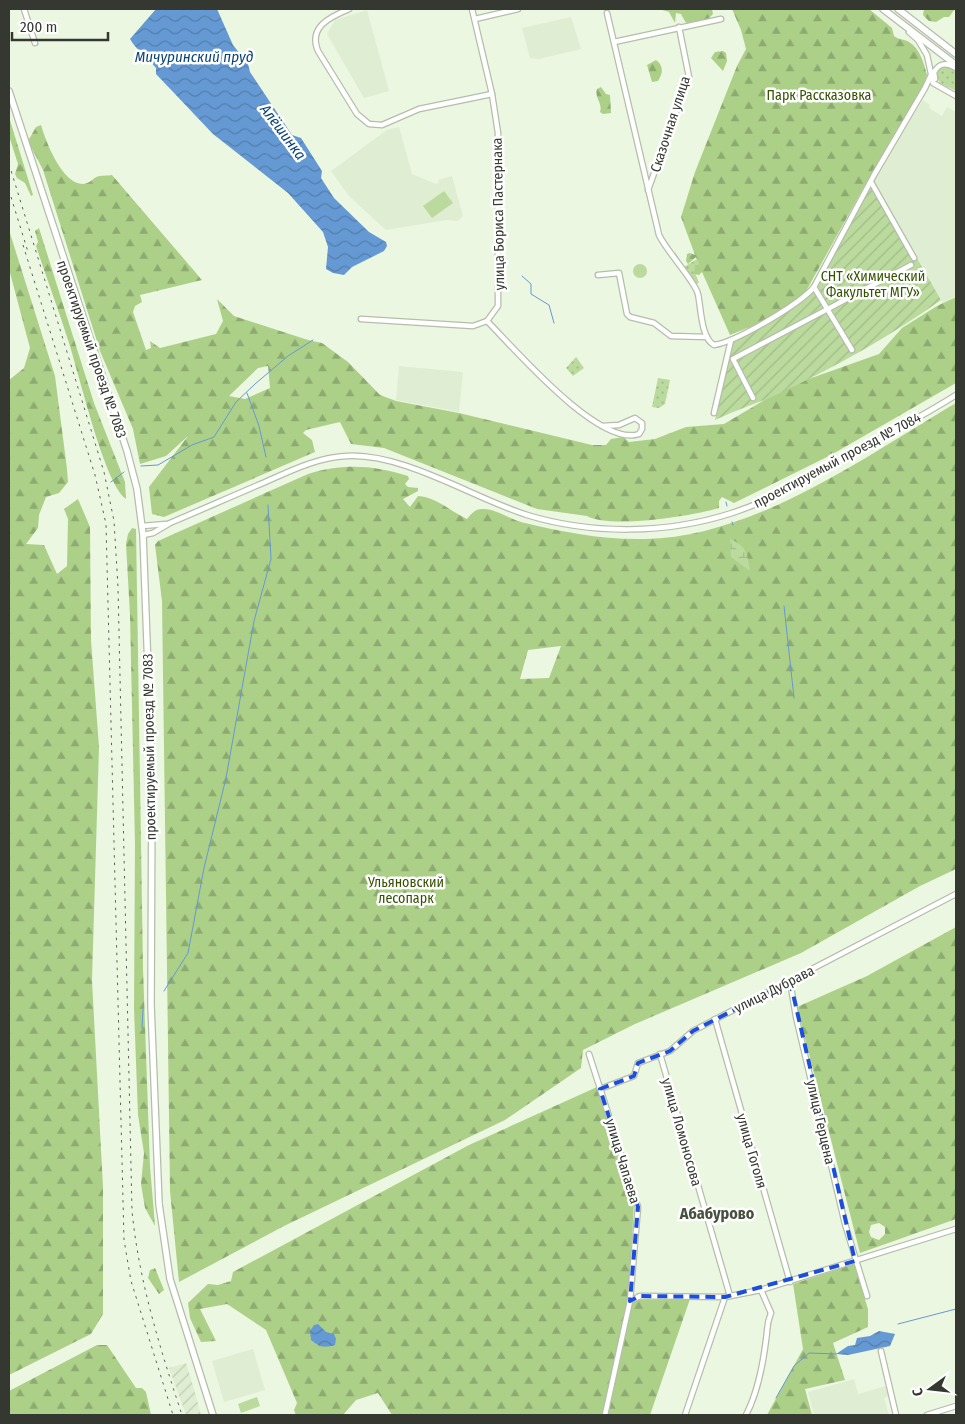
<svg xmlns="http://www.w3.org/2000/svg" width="965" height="1424" font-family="'Fira Sans Condensed',sans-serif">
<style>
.built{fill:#dfedd2}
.industrial{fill:url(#industrial-furrows)}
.grass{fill:url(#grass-dots)}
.forest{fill:url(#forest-firs);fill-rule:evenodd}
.wetland{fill:url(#wetland-marsh)}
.garden{fill:url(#garden-furrows)}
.pitch{fill:#bbda9d}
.water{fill:url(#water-waves)}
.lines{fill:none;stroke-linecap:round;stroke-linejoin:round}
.stream{stroke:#6599d3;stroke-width:1}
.minor-casing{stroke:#b4beab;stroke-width:7}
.major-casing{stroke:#b4beab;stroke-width:8}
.minor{stroke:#fff;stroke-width:4.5}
.major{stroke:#fff;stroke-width:5.5}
.rail{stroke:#5b6056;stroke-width:1;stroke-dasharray:2.5 5;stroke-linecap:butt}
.marked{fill:none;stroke:#1d4ed8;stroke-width:4;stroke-dasharray:10 6;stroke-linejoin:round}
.labels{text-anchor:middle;stroke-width:5;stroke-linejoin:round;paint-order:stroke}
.park-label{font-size:14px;fill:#345202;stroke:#fff}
.street-label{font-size:14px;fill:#343830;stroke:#fff}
.water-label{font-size:15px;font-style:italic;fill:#094378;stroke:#fff}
.quarter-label{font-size:16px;font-weight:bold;fill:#485140;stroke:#fff}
</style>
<defs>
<pattern id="industrial-furrows" width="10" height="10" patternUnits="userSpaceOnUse" patternTransform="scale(1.25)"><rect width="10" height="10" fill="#dfedd2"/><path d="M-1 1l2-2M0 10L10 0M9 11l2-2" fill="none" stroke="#c0ccb5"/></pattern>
<pattern id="grass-dots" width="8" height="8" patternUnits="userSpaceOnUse" patternTransform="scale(1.25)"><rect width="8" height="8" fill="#bbda9d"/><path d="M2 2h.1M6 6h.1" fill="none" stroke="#a1bc88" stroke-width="1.8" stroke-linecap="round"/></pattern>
<pattern id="forest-firs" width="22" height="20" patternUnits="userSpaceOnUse" patternTransform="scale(1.25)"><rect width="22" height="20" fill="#acd088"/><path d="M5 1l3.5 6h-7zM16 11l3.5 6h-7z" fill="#8daa70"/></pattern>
<pattern id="wetland-marsh" width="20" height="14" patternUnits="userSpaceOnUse" patternTransform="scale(1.25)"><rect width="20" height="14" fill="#bbda9d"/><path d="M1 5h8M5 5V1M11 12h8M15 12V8" fill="none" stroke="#a1bc88"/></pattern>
<pattern id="garden-furrows" width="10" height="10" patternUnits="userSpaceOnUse" patternTransform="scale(1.25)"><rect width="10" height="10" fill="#bbda9d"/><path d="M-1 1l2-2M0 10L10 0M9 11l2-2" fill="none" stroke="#a1bc88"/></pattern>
<pattern id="water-waves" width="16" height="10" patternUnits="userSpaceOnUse" patternTransform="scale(1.25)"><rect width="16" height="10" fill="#6599d3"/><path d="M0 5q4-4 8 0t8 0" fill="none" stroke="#547eac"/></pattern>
</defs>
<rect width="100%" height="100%" fill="#ecf7e2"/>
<g class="built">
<polygon points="367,10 389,91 364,98 327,34 335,20"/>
<polygon points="571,17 581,49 539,59 530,58 522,28"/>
<polygon points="923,100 930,105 929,108 942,116 947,107 956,112 956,296 943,303 872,180"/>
<polygon points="399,127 412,174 436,184 439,183 438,180 452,176 463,216 458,221 446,220 386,230 349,196 331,171 387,130"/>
<polygon points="399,366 463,372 459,412 396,400"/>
<polygon points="253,1349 265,1390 224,1402 212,1361"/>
<polygon points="854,1379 858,1394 886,1386 889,1396 884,1398 889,1415 814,1415 808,1392"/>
</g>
<polygon class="industrial" points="186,1363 194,1389 201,1415 186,1415 169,1368"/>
<g class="grass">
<polygon points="949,66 956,71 956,91 940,83 936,76 939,67"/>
<polygon points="675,252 684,267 697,259 701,270 695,273 699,283 696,284 673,255"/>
<polygon points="576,357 584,368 573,376 566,368"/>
<polygon points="658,378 670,380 665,404 659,408 652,407"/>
</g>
<g class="forest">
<polygon points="659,9 712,9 713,14 708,19 686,23 681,14 676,13 675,23 669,12"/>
<path d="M732,9H869L892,28L894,36C899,40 904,39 909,42C920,48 924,64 927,75L922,88L866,183L804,295L757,324L730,335L702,272L699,275L694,274L695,265H699L696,257L688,264L686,261L687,254L690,253L695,255L681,217L695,172L737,66L746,49L741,30Z"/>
<polygon points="924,9 955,9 949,17 944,17 936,22 929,21 923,15"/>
<polygon points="723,51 726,53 727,61 723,71 711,58 715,52"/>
<path d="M656,60C664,66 663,73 658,81L652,82L647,65Z"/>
<path d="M601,87L606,94L610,95L611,113L603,114L600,112C603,104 594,97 597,89Z"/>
<polygon points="9,117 33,195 31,196 25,183 17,178 15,174 18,164 9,136"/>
<path d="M41,125C46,142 62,184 83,184C88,184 92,180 96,177C101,175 107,176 112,175L202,280L140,295L142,302L135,306L133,312L146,350L151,348L150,341L160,348L216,334L223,321L217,299L234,316L308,340L322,343L348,362L380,395L396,401L459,413L592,445H606L611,439L623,437L629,442L655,439L686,427L724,424L786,387L879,354L902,328L937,306L956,297V383L831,455L734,503L722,497L719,501V508C693,516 610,529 587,516L537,509L384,448L351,444L340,422L306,430L303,433L312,440L315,452L164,517L152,514L149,487L188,436L166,456L140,464L133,429L100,351L43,170L28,141L36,127ZM268,366L270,388L245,399L229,396L258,368Z"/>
<path d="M39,228L94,403L125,482L126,499C104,484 78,369 68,340C58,308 46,277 36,246L38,242L35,231Z"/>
<polygon points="9,230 55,376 67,469 68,482 59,493 46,497 39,515 38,528 26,544 44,545 57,574 67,566 68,519 64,509 78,499 90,527 91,640 99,747 92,980 103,1187 103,1314 91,1334 9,1375 9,380 24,368 30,348 9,269"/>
<path d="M956,403V869L920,886L801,953L635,1024L583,1050L581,1068L505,1120L284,1226L179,1282L170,1191L162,601L155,545L158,541L308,474C342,463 374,465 408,476L409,479L405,484L408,487L418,488V491L403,499L410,507L418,496C436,497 450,511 467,519C471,514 475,509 482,509C495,508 509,519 521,522C562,532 603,540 645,539C753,538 866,456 956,403ZM561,646L549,678L520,679L528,650Z"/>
<polygon points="132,528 136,529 143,968 150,1166 155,1226 145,1208 141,1184 144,1153 138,1115 134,1009 135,844 130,615 126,544 128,534"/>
<path d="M956,927V1219L860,1253L797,1007L867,976ZM879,1223L885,1227V1234L879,1240L871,1237L869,1232L871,1225Z"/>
<polygon points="597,1087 634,1203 629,1292 637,1300 690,1299 650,1415 392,1415 378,1393 356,1400 343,1415 296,1415 294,1410 297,1403 266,1330 227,1304 200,1309 216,1341 201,1342 190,1318 188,1303 208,1284 218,1285 231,1281 233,1272 469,1145"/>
<polygon points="854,1264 868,1309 868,1327 833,1343 845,1380 805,1389 812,1415 767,1415 803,1349 793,1284"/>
<polygon points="155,1268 164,1290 159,1294 148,1278 150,1270"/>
<polygon points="97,1345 107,1345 136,1388 142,1388 146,1392 151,1415 9,1415 9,1391"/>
</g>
<path class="wetland" d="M730,539C747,546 747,553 750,571L731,557Z"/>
<path class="garden" d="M872,180L941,300C891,336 835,367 778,394C758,403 736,410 715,420L733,341L810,294L866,184Z"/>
<g class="pitch">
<polygon points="444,191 453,203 432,218 423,206"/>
<circle cx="640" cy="271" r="7"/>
<polygon points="257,1397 260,1406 241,1413 238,1404"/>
</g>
<g class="water">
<path d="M156,9H217L233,45L248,64L250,72L292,135L301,138L322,171L321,178L334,198L369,232L386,242L387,246L384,251L352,267L344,275L333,273L326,269L328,247L323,232L288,193L213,134L156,74V68C147,57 137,51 130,39Z"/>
<path d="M318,1324L326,1332L334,1334L336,1339L335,1345C325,1348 319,1347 311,1340L310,1331L314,1325Z"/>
<polygon points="879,1331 895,1334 890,1346 848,1355 836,1354 848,1346 855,1345 857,1338 870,1336"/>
</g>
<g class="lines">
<g class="stream">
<polyline points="522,276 531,284 531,294 549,305 554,323"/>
<polyline points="247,393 259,426 266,457"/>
<polyline points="141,466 158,465 192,445 214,437 236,402 255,384 288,356 313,340"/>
<polyline points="111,482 124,472"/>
<polyline points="726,502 727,506"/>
<polyline points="732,522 733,525"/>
<polyline points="784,606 794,698"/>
<polyline points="164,991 188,953 204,868 226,778 254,621 271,559 268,505"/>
<polyline points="142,1028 143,1009"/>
<polyline points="898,1324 956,1309"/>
<polyline points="776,1398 794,1366 809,1353 836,1354"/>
</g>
<g class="minor-casing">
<g id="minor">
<polyline points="24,9 35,43"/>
<path d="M349,9C330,17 308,27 318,51L357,114L369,124L382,125L419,109L492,94"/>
<path d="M607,13L659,235C667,252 695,281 698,294C701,308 701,338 714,345C736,342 800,304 814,287L874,175L925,88L931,75"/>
<polyline points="475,19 518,9"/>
<polyline points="909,32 918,40 927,55 933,83 956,96"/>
<polyline points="614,42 721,19"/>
<path d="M935,79L934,72C940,62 947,63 956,68"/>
<polyline points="871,182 914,258"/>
<polyline points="648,190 689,77 679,27"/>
<polyline points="598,275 619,273 627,314 630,317 654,323 671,336 707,337"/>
<polyline points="814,287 852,350"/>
<polyline points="361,319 473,326 487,321 498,306 498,133 492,94 472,9"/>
<path d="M487,321C514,348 599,448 639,434L642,429V423L635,418L619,425L602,426"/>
<polyline points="753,398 733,359 911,265"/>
<polyline points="714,413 731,340"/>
<polyline points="142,526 166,524"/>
<path d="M143,535L153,533L170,523C201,510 232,496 263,483C290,471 318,457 347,456C404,453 473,498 527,515C593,535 667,534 732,513C775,499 814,475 853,453C888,434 923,416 956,395"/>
<polyline points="790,981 796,1017 845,1224 867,1296"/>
<polyline points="715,1019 790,1282"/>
<polyline points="589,1054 638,1207 630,1301 605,1415"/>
<polyline points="660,1054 730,1296"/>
<polyline points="600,1089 634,1076 638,1063 670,1051 693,1031 956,894"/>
<polyline points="630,1301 640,1296 725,1297 761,1290 956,1229"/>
<polyline points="881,1351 896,1415"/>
<polyline points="685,1415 725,1297"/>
<path d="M746,1415C757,1394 763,1364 766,1340C768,1328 766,1325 771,1313L761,1290"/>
<polyline points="927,1415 956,1406"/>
</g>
</g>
<g class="major-casing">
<g id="major">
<polyline points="883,9 956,65"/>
<polyline points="898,9 956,54"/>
<polyline points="9,91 127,451 137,489 143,535 152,776 151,1005 159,1204 170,1279 213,1415"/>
</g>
</g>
<use href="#minor" class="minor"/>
<use href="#major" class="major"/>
<g class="rail">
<path d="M9,164L104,472L114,521L118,587L132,1211C139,1282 160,1348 182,1415"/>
<polyline points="11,197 28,252"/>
<polyline points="23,245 95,475 106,524 124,1240 131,1281 173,1415"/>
</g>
</g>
<path class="marked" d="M790,981L855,1261L725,1297L640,1296L630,1301L638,1207L600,1089L634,1076L638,1063L670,1051L693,1031Z"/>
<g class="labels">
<g class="park-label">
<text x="819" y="100">Парк Рассказовка</text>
<text x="873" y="281">СНТ «Химический<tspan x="873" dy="16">Факультет МГУ»</tspan></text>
<text x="406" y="887">Ульяновский<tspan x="406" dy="16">лесопарк</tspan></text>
</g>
<g class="street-label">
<text transform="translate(670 124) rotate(-72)" y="5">Сказочная улица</text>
<text transform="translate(498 214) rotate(-91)" y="5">улица Бориса Пастернака</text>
<text transform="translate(92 349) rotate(71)" y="5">проектируемый проезд № 7083</text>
<text transform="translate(837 460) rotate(-28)" y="5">проектируемый проезд № 7084</text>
<text transform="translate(149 747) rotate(-91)" y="5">проектируемый проезд № 7083</text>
<text transform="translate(774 989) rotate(-27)" y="5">улица Дубрава</text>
<text transform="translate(821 1122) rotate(77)" y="5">улица Герцена</text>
<text transform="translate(682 1132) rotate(74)" y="5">улица Ломоносова</text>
<text transform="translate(752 1151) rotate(74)" y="5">улица Гоголя</text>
<text transform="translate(623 1161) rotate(73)" y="5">улица Чапаева</text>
</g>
<g class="water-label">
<text x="194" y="62">Мичуринский пруд</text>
<text transform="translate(283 132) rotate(53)" y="5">Алёшинка</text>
</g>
<g class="quarter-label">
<text x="717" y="1219">Абабурово</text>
</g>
</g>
<rect width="965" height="1424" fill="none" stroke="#343830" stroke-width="20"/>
<g transform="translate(930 1389) rotate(255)" stroke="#ffffff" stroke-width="4" paint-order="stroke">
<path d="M0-4L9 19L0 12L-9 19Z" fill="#343830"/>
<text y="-8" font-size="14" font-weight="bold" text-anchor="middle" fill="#343830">С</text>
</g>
<path d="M12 32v8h96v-8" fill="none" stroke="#343830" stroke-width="2.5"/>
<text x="20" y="32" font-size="15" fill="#343830" stroke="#ffffff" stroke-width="4" paint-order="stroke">200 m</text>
</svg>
